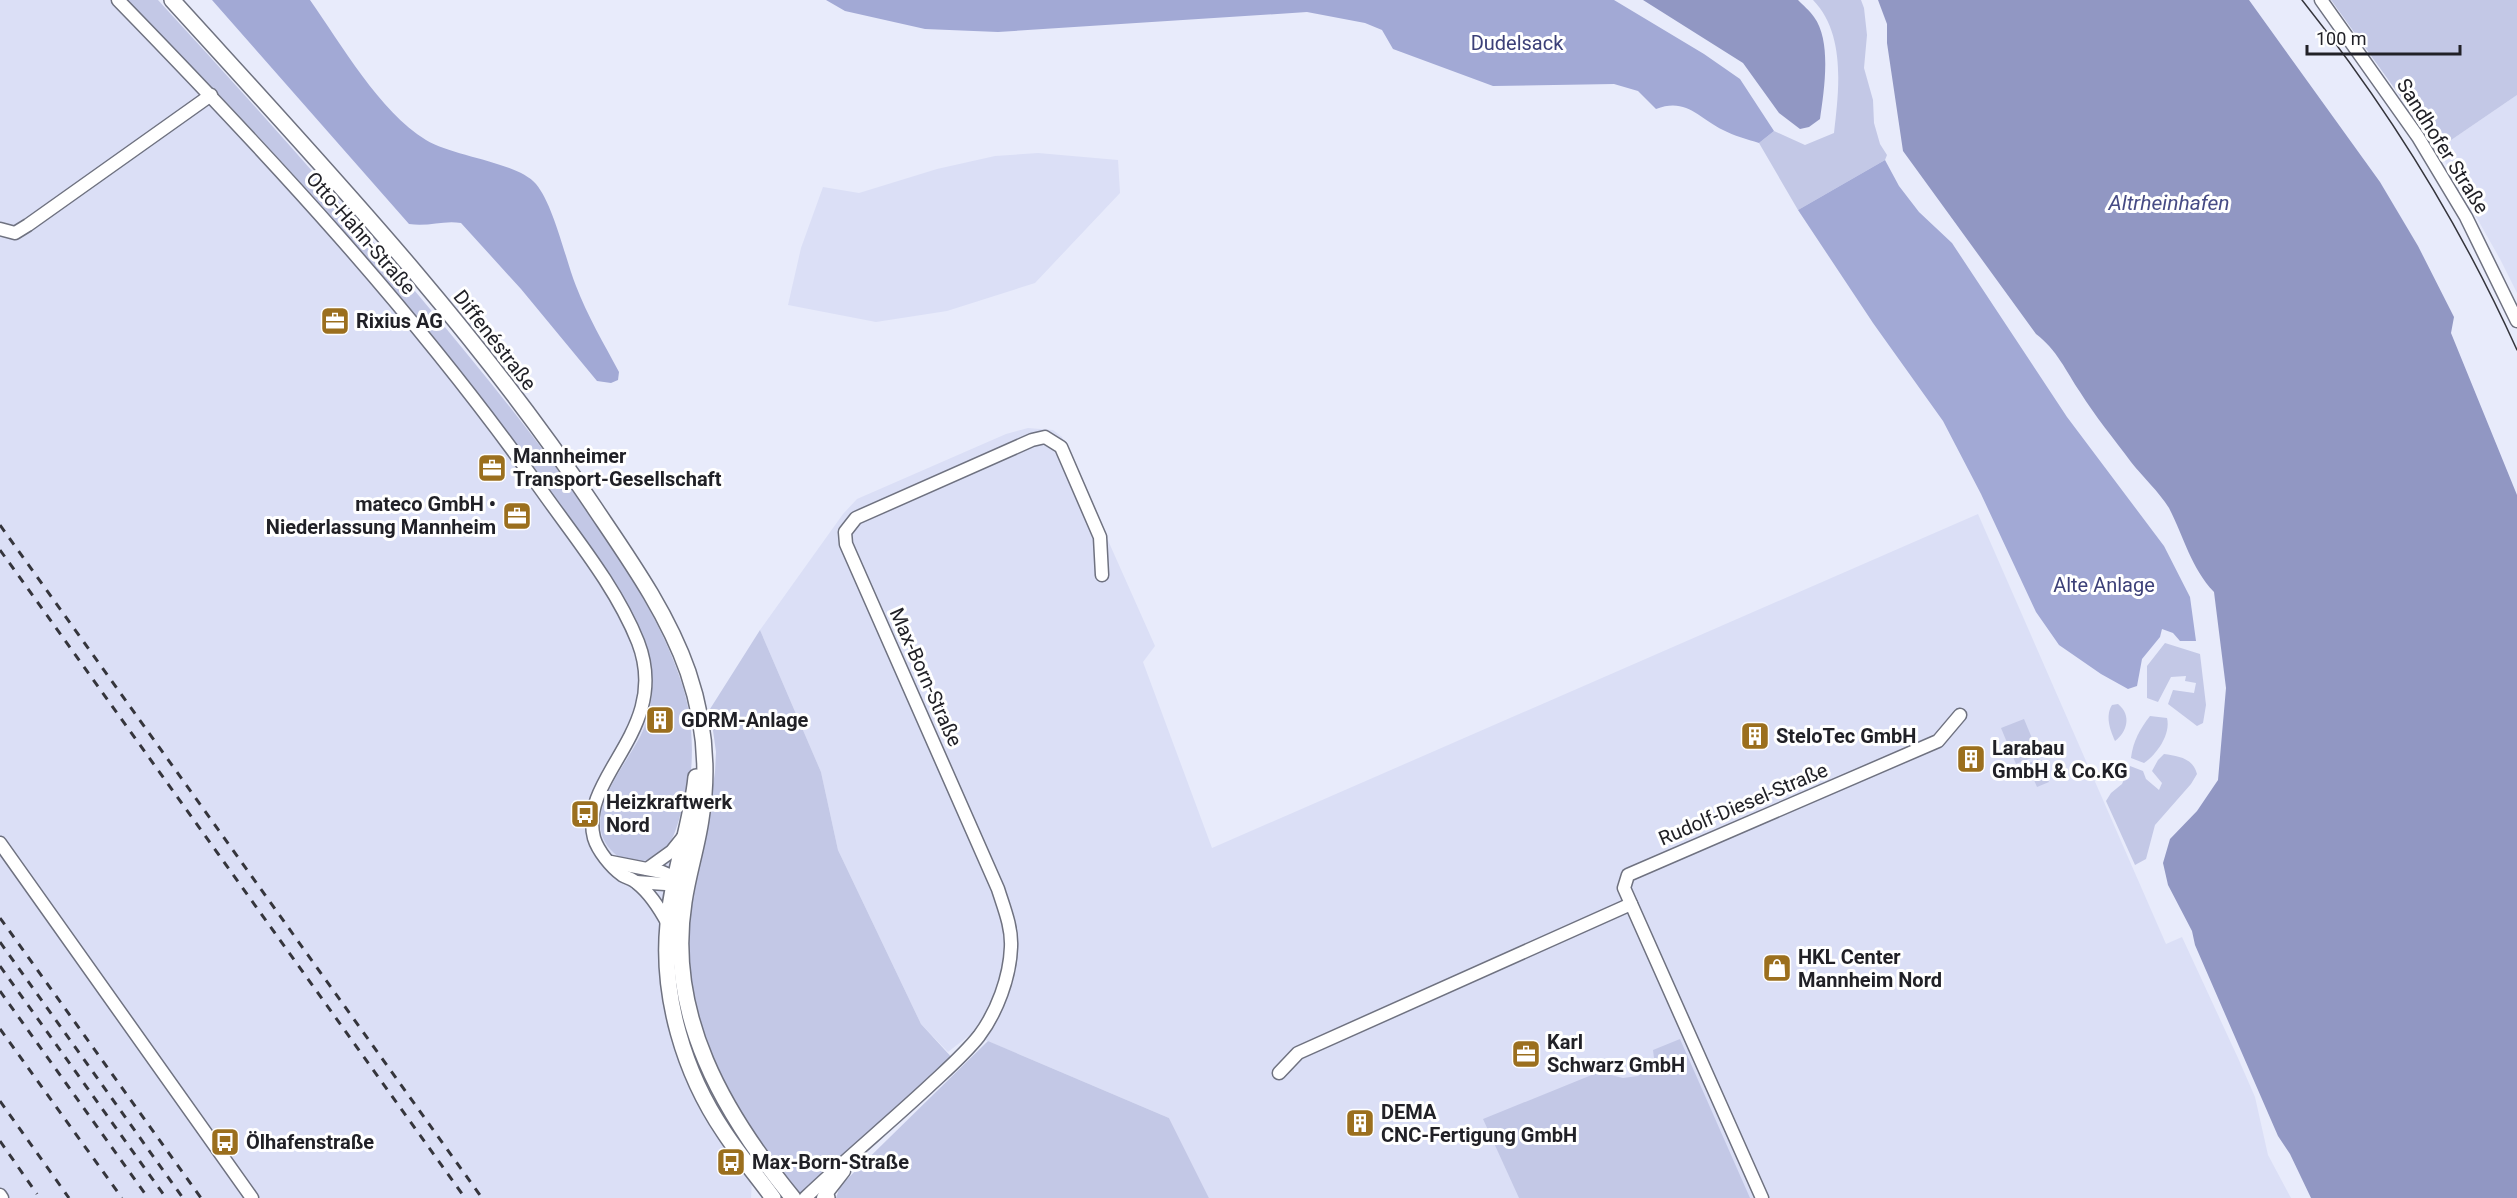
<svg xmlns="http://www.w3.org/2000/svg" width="2517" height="1198" font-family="Roboto,sans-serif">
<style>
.built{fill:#dbdff6}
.green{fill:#c3c8e6}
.forest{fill:#a2a9d5}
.water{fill:#9197c3}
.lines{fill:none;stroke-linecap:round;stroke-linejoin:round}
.minor-casing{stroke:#6f7280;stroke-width:15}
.major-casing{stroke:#6f7280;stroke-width:18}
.minor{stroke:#fff;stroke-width:12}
.major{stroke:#fff;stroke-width:15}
.tram{stroke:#35353c;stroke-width:1.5}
.rail{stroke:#35353c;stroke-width:3;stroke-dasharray:8 8;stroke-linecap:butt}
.labels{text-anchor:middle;stroke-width:6;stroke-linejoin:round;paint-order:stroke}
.park-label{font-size:20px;fill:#3c4078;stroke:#fff}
.street-label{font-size:20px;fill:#212127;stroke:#fff}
.poi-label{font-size:20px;font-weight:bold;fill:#212127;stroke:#fff;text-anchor:start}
.water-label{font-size:21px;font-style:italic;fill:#464b85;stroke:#fff}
</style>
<rect width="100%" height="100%" fill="#e8ebfb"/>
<g class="built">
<polygon points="0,0 125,0 242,119 418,318 496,419 598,562 640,632 651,663 652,680 651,706 644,729 610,788 600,819 659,854 698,865 754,1144 751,1198 0,1198"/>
<polygon points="2517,95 2517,293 2500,259 2438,149"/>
<polygon points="1038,153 1118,160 1120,193 1035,283 947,311 876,322 788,305 801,248 823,187 859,193 937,169 995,156"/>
<polygon points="1028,428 1053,430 1062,437 1155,646 1143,662 1212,848 1978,514 2166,944 2182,937 2238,1058 2255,1097 2268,1155 2291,1198 1209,1198 1169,1118 971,1034 948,1052 921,1024 838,850 821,772 760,630 843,514 857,499 1006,434"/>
</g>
<g class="green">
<path d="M125,0H158C251,101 342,203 430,309C479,368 527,426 571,489C611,546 658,612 680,678C695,720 694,761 687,805L683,806C679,818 676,834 669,844C656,861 631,869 614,853C575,817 630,763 644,728C656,696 655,662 640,632C608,568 563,509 521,452C435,336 342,226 244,121C206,79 164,41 125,0Z"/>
<path d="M1813,0H1861L1864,8L1867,35L1864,68L1873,100L1874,123L1880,144L1887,155L1885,160L1798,210L1759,143L1774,131L1805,145L1834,133C1839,90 1846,34 1813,0Z"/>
<polygon points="2331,0 2517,0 2517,95 2438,149"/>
<polygon points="760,630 821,772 838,850 921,1024 955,1061 805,1198 793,1198 754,1148 703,1038 690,988 686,938 689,902 708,818 715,772 716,752 710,709"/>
<polygon points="2165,643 2200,654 2206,705 2203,723 2197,726 2168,704 2173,690 2194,693 2196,683 2185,681 2186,676 2171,677 2158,702 2147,698 2147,666"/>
<path d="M2118,704C2132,715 2127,732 2115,741C2110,730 2105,716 2112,705Z"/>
<path d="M2150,716L2167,718C2171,734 2157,754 2144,763L2131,758C2133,741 2140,729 2150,716Z"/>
<polygon points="2024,719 2039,755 2016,764 2001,728"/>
<path d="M2164,754C2178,756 2193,758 2197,774L2191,784L2155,825L2146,859L2135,865L2106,801L2111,793L2122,784L2130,766L2143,771L2146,779L2159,790L2162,783L2152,771L2158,760Z"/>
<polygon points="2038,759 2049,782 2037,787 2027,764"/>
<polygon points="1680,1039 1750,1198 1519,1198 1483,1119 1599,1072 1623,1078 1638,1076 1651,1065 1654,1058 1653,1050"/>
<polygon points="988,1041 1169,1118 1209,1198 836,1198 840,1186"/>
</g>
<g class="forest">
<path d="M212,0H310C341,44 380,112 426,140C454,157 517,162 536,184C554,206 565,258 576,286C587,315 604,344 619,372L618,380L611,383L597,381L521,289L461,223C443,220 429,227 409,224Z"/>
<path d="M826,0H1614L1704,54L1740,79L1774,131L1759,143C1747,139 1734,136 1723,130C1699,118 1686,97 1656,109L1638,91L1614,84L1493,86L1393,49L1382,30L1365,23L1307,12L998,32L925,29L845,11Z"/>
<polygon points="1885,160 1899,186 1919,212 1952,243 2067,417 2164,546 2190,597 2196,641 2180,641 2173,633 2162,629 2160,637 2142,659 2137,686 2128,689 2101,674 2059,645 2036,612 1981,494 1943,421 1873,323 1798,210"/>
</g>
<g class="water">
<path d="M1643,0H1798C1803,5 1810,11 1814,17C1832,41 1824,91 1820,119L1809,127L1800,129L1779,113L1743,63Z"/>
<path d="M1878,0H2249L2380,182L2418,246L2454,317L2451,333L2517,495V1198H2311L2290,1154L2278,1136L2195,945L2192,931L2168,885L2163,863L2170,839L2197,811L2218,780L2226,688L2214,592C2191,568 2184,537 2169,508C2159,492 2143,477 2131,462C2114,439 2095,416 2080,392C2066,371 2057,350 2036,334L1903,151L1887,43V24Z"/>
</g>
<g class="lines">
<g class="minor-casing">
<g id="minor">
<path d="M118,0C269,155 417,314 542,491C576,539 616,587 638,642C672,730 578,776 594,838C598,851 611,867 622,875C627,878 633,879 637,883C651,894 660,909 668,924"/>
<polyline points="2321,0 2418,137 2466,217 2517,321"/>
<polyline points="0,229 15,233 28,225 211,95"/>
<polyline points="0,843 252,1198"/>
<polyline points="611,862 662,872 683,881"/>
<polyline points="647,869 672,851 684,836"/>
<polyline points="636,882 680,885"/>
<polyline points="1279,1073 1298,1053 1631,904"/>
<polyline points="0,1195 2,1198"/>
<path d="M805,1198C845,1160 887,1125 927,1088C945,1071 964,1055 979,1036C997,1012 1010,977 1011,947C1012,927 1004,908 998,889L846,544L845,532L856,518L1032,440L1045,437L1061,447L1100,537L1102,575"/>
<polyline points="823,1198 844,1171"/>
<polyline points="1762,1198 1624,888 1628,875 1938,741 1960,715"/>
</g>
</g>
<g class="major-casing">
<g id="major">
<path d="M172,0C319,162 472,324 594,507C629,559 667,612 688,672C704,719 709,770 701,819C697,847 688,874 684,902C666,1015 724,1114 793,1198"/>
<path d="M696,777C691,827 672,874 668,924C661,996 684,1073 724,1132C739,1155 757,1176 773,1198"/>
<polyline points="826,1195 827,1198"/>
</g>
</g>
<use href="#minor" class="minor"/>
<use href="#major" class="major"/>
<path class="tram" d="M2302,0C2388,108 2460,224 2517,350"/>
<g class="rail">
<polyline points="0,525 482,1198"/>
<polyline points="0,550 465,1198"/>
<polyline points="0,918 201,1198"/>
<polyline points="0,942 183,1198"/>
<polyline points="0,966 166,1198"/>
<polyline points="0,991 148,1198"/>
<polyline points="0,1029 122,1198"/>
<polyline points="0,1101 69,1198"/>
<polyline points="0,1141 37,1194"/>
</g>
</g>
<defs>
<g id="office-square" transform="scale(1.5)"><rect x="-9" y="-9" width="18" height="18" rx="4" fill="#9b6f1e" stroke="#fff"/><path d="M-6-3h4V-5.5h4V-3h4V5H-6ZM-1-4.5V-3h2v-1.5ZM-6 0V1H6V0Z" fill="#fff"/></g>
<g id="building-square" transform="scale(1.5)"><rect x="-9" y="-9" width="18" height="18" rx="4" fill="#9b6f1e" stroke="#fff"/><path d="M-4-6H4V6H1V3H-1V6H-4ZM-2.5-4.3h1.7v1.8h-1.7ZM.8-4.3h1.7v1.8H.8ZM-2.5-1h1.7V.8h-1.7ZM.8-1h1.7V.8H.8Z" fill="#fff"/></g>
<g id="bus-square" transform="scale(1.5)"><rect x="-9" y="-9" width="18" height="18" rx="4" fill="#9b6f1e" stroke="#fff"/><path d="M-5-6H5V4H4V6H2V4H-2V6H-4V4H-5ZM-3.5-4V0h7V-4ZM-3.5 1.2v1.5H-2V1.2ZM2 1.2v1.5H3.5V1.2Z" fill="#fff"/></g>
<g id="shop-square" transform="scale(1.5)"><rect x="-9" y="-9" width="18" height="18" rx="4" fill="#9b6f1e" stroke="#fff"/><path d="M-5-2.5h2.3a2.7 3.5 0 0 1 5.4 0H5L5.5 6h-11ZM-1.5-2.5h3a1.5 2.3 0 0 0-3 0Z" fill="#fff"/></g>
</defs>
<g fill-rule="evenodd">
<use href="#office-square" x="335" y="321"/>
<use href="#office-square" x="492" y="468"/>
<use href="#office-square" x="517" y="516"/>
<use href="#building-square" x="660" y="720"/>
<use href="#building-square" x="1755" y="736"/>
<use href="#building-square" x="1971" y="759"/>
<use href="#bus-square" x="585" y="814"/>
<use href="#shop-square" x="1777" y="968"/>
<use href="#office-square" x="1526" y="1054"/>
<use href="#building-square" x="1360" y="1123"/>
<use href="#bus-square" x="225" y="1142"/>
<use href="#bus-square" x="731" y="1162"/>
</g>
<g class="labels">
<g class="park-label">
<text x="1517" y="50">Dudelsack</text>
<text x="2104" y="592">Alte Anlage</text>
</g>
<g class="street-label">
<text transform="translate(2443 146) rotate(58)" y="7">Sandhofer Straße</text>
<text transform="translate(361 233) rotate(49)" y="7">Otto-Hahn-Straße</text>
<text transform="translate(495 340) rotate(52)" y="7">Diffenéstraße</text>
<text transform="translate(926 677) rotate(66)" y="7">Max-Born-Straße</text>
<text transform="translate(1743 804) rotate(-23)" y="7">Rudolf-Diesel-Straße</text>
</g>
<g class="poi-label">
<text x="356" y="328">Rixius AG</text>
<text x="513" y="463">Mannheimer<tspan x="513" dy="23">Transport-Gesellschaft</tspan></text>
<text x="496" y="511" text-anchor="end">mateco GmbH •<tspan x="496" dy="23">Niederlassung Mannheim</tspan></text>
<text x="681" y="727">GDRM-Anlage</text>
<text x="1776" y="743">SteloTec GmbH</text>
<text x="1992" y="755">Larabau<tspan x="1992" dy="23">GmbH &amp; Co.KG</tspan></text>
<text x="606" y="809">Heizkraftwerk<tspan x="606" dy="23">Nord</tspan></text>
<text x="1798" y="964">HKL Center<tspan x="1798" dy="23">Mannheim Nord</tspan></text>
<text x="1547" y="1049">Karl<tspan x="1547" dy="23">Schwarz GmbH</tspan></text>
<text x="1381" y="1119">DEMA<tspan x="1381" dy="23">CNC-Fertigung GmbH</tspan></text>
<text x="246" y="1149">Ölhafenstraße</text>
<text x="752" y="1169">Max-Born-Straße</text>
</g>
<g class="water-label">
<text x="2169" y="210">Altrheinhafen</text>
</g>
</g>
<path d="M2307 45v9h153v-9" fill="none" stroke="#212127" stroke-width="3"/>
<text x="2316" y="45" font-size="18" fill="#212127" stroke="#ffffff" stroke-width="4.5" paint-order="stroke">100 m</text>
</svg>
